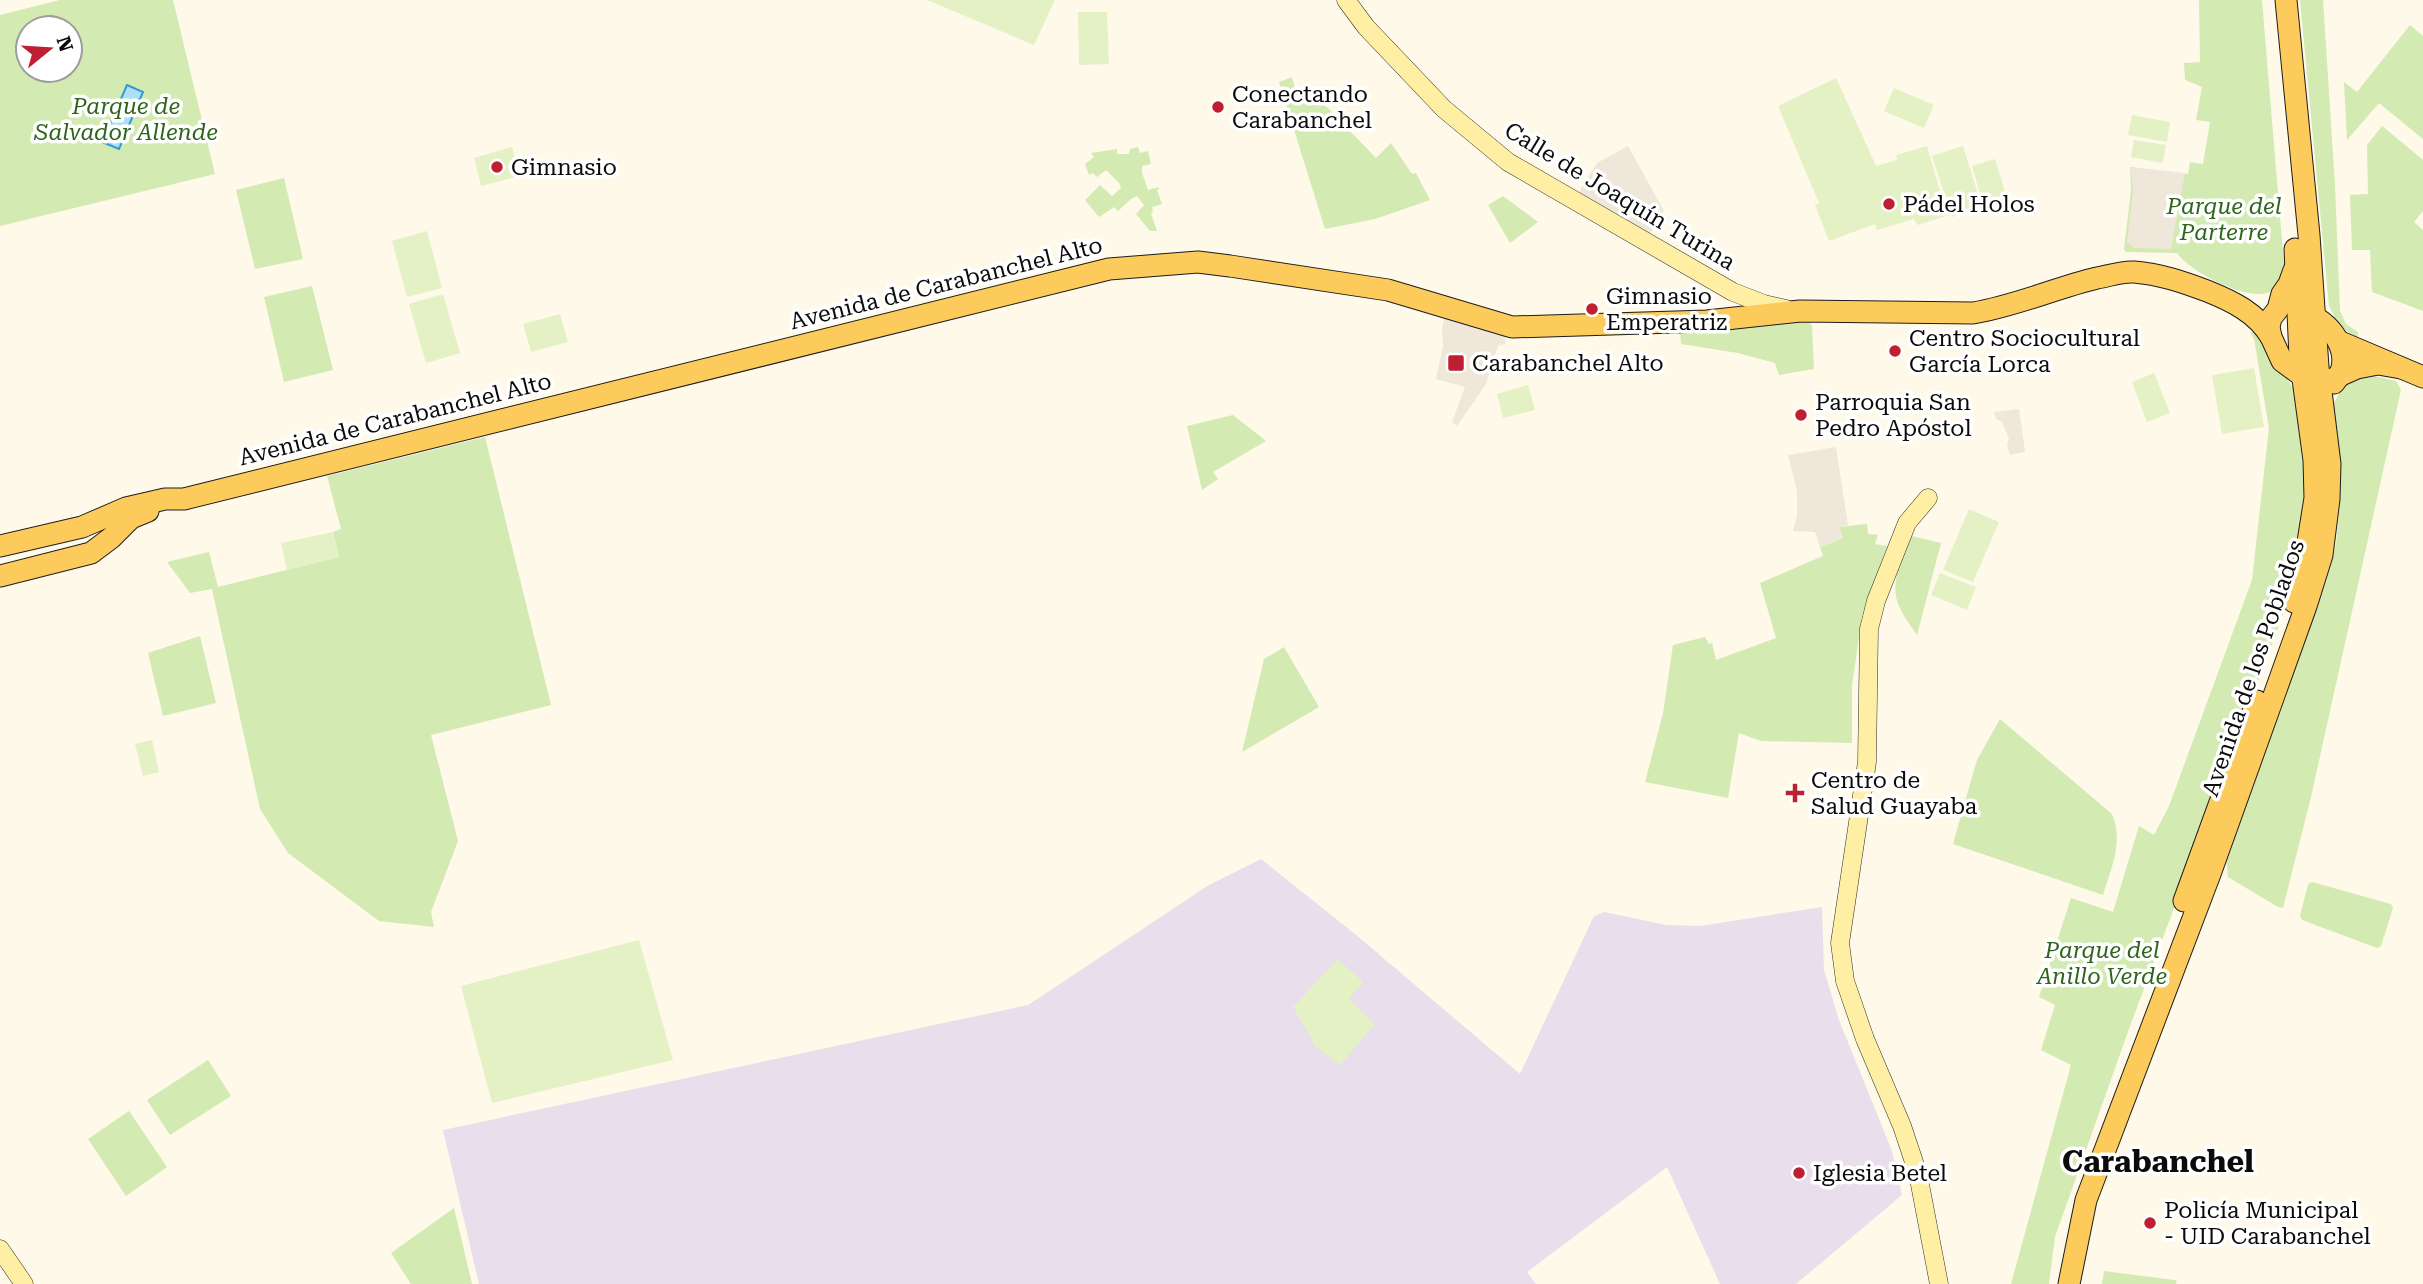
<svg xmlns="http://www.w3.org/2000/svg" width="2423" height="1284" font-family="'Roboto Serif',serif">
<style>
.industrial{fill:#e9deeb}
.green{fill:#d3eab3;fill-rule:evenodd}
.pitch{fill:#e4f1c5}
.plaza{fill:#eee7da}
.water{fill:#ade0f8;stroke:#329bd0;stroke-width:2}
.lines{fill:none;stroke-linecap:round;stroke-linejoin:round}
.secondary-casing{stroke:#2d2d2d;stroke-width:19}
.primary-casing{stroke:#1c1c1c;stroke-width:23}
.secondary{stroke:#ffefa4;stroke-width:18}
.primary{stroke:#fccb5c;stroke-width:21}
.poi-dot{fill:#be2032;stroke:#fff;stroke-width:2.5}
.labels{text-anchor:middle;stroke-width:7;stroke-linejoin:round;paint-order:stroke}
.poi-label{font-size:23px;fill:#0b0b0b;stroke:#fff;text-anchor:start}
.park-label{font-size:23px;font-style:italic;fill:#2e641b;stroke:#fff}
.street-label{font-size:23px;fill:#0b0b0b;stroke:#fff}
.district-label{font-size:30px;font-weight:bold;fill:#0b0b0b;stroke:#fff}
</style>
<rect width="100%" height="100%" fill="#fff9e9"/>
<polygon class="industrial" points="1261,859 1355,934 1520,1074 1594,916 1604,912 1666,925 1700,926 1822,907 1824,970 1839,1020 1892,1151 1902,1195 1796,1284 1720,1284 1667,1167 1527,1272 1536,1284 479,1284 443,1130 1028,1005 1209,885"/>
<g class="green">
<path d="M60,0H173L215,174L0,226V15ZM28,28H70V70H28Z"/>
<path d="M2199,0H2262L2284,265C2283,274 2280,284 2273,290C2254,306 2188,271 2177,253L2126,252L2124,249L2131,190L2130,167L2188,174L2190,162L2203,164L2210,122L2196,120L2202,87L2185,80L2184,63L2200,62Z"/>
<polygon points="2300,0 2323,0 2335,185 2340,311 2346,324 2358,332 2358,338 2339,326 2329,306"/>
<polygon points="2410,25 2423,36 2423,139 2379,103 2347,140 2344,82 2357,92"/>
<polygon points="1292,77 1296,92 1287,92 1289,102 1322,102 1376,158 1391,143 1412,174 1416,173 1430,200 1375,219 1325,229 1279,82"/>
<polygon points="2382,126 2423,160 2423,211 2414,222 2423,230 2423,311 2372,292 2370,250 2352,250 2350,195 2368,194 2367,145"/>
<polygon points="1138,147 1140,153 1148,151 1151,164 1142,166 1142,173 1148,190 1159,187 1159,189 1157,190 1162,204 1152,207 1153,212 1151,213 1157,231 1150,231 1136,214 1144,205 1137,196 1131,199 1118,211 1114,207 1099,217 1085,200 1100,185 1112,196 1121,188 1120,184 1106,170 1097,177 1093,173 1089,175 1085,164 1094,157 1091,153 1117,149 1117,154 1129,154 1130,149"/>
<polygon points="284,178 303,259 255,269 236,190"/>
<polygon points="1503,196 1538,222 1510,243 1488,205"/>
<polygon points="312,286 333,370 284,382 264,297"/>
<polygon points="1801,321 1810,323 1812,326 1814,369 1779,375 1775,363 1738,353 1681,344 1680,331"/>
<polygon points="2250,332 2255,333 2273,356 2303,404 2313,500 2287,604 2129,1029 2055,1237 2049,1284 2011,1284 2071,1065 2041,1050 2055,1005 2039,997 2071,898 2113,912 2139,826 2154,835 2169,806 2252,580 2269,428 2254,339"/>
<polygon points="2370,375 2396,381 2401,390 2311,797 2283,908 2278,907 2228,877 2226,857 2292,679 2330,568 2336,544 2340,503 2332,407 2343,386 2350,379"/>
<polygon points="1233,415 1266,441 1213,472 1218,479 1202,490 1187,426"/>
<polygon points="485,437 551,705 431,735 458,841 431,912 434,927 379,921 288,853 260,809 212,589 190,593 167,562 209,552 218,587 339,557 333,532 341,529 327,476"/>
<polygon points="1867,524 1868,534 1878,535 1875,544 1887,546 1862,616 1852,686 1852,743 1761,741 1739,733 1728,798 1645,782 1663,713 1673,645 1705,637 1709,644 1712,643 1716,660 1776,638 1760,583 1823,556 1820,547 1843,538 1839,527"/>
<path d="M1912,536L1941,543L1917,635C1911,626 1903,616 1899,606C1889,584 1902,556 1912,536Z"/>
<polygon points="200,636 216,703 163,716 148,653"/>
<polygon points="1284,647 1319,707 1242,752 1264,659"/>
<path d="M2000,719L2112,814C2124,842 2111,868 2103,895L1953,844L1977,760Z"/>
<polygon points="2312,882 2391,904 2393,908 2381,946 2377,948 2302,920 2300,916 2308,884"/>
<polygon points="208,1060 231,1096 170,1135 147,1100"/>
<polygon points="129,1111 167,1167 126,1196 88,1139"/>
<polygon points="454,1208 472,1284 411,1284 391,1253"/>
<polygon points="2104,1271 2174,1280 2177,1281 2176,1284 2102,1284"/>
</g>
<g class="pitch">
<polygon points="927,0 1055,0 1034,45"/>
<polygon points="1078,12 1107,12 1109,64 1079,65"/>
<polygon points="1836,78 1876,166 1897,160 1896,155 1927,146 1947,216 1917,225 1914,219 1877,230 1875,224 1829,241 1815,205 1819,203 1778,106"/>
<polygon points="1894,88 1934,105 1924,128 1884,111"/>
<polygon points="2132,115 2170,122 2167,142 2128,135"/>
<polygon points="2134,140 2166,145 2163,163 2131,157"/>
<polygon points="1963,146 1982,207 1952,217 1932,156"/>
<polygon points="512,147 520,176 481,186 474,158"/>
<polygon points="1995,159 2008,201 1984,208 1972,166"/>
<polygon points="427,231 442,288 407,297 392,241"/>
<polygon points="443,294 460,353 426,363 409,304"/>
<polygon points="560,314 568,342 531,352 523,324"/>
<polygon points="2254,368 2264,427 2222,434 2212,375"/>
<polygon points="2154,373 2170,413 2147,422 2132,382"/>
<polygon points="1528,385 1535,410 1503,418 1497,394"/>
<polygon points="1969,509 1999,522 1973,582 1943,570"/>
<polygon points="333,532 339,557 287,570 281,543"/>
<polygon points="1940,573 1976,587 1967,610 1931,595"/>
<polygon points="152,740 159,772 143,776 135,744"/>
<polygon points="639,940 673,1060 492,1103 461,986"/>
<polygon points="1338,959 1363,982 1349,999 1375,1024 1340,1065 1316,1047 1293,1007"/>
</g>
<g class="plaza">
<polygon points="1628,146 1664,211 1650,234 1579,192 1597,163"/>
<polygon points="2130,167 2185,173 2171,249 2134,248 2127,242 2133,190"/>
<polygon points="1445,314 1505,333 1505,344 1498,346 1486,384 1457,426 1452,422 1465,387 1436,379 1443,346 1442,329"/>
<polygon points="2019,409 2025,452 2010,455 2007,445 2009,439 2002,422 1996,419 1994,412"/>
<polygon points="1836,447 1848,525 1839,527 1843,538 1820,547 1815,532 1793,531 1797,516 1797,491 1788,455"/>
</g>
<polygon class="water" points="127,85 143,92 119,149 102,142"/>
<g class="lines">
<g class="secondary-casing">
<g id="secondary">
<polyline points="1346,0 1366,27 1444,109 1508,162 1733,292 1764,304 1786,309"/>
<polyline points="1928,498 1907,523 1876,601 1869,629 1867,762 1840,943 1845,981 1865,1039 1902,1126 1918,1174 1939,1284"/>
<polyline points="0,1249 24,1284"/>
</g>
</g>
<g class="primary-casing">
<g id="primary">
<polyline points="2294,270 2289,284 2282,294 2278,309 2271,318 2269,327 2271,337 2282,361 2301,375 2319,381 2330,380 2357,368 2378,364 2401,368"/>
<path d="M2308,314C2335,324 2355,359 2334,383"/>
<polyline points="2338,341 2423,377"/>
<path d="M0,546L82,527L126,508L165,499H184L1109,269L1198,262L1230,266L1388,290L1512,327L1707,321L1800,311L1973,313C2016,306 2055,288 2097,278C2109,276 2122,271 2134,272C2160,274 2183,282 2207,291C2232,301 2257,313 2271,337"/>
<polyline points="0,576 91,553 111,538 131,518 148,511"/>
<polyline points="2294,602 2307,548 2315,498 2314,460 2300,357 2295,249"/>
<polyline points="2184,901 2257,701"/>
<polyline points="2069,1284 2086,1200 2210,874 2306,606 2322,555 2329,499 2330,464 2318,367 2309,235 2286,0"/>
</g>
</g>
<use href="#secondary" class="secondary"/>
<use href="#primary" class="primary"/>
</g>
<g class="poi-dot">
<circle cx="1218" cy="107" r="7"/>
<circle cx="497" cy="167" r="7"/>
<circle cx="1889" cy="204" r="7"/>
<circle cx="1592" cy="309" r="7"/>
<circle cx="1895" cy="351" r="7"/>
<rect x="1447" y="354" width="18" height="18" rx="3.5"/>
<circle cx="1801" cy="415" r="7"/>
<path d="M1791.5 782.5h7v7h7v7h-7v7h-7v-7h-7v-7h7z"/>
<circle cx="1799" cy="1173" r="7"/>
<circle cx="2150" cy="1223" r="7"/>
</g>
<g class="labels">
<g class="poi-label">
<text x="1232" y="102">Conectando<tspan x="1232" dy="26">Carabanchel</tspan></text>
<text x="511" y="175">Gimnasio</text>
<text x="1903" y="212">Pádel Holos</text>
<text x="1606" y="304">Gimnasio<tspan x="1606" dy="26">Emperatriz</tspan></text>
<text x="1909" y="346">Centro Sociocultural<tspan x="1909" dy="26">García Lorca</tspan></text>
<text x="1472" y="371">Carabanchel Alto</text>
<text x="1815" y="410">Parroquia San<tspan x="1815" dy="26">Pedro Apóstol</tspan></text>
<text x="1811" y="788">Centro de<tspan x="1811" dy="26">Salud Guayaba</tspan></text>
<text x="1813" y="1181">Iglesia Betel</text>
<text x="2164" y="1218">Policía Municipal<tspan x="2164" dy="26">- UID Carabanchel</tspan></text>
</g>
<g class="park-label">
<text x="126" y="114">Parque de<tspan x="126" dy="26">Salvador Allende</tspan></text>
<text x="2224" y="214">Parque del<tspan x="2224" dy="26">Parterre</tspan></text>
<text x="2102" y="958">Parque del<tspan x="2102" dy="26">Anillo Verde</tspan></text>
</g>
<g class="street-label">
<text transform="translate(1620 196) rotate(31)" y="8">Calle de Joaquín Turina</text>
<text transform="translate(946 283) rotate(-14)" y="8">Avenida de Carabanchel Alto</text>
<text transform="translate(395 419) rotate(-14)" y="8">Avenida de Carabanchel Alto</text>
<text transform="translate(2253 668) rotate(-71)" y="8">Avenida de los Poblados</text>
</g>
<g class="district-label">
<text x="2158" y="1172">Carabanchel</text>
</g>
</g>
<g transform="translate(49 49) rotate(72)"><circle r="33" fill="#ffffff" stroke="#9d9d9d" stroke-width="2"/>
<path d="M0-5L12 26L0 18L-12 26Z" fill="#be2032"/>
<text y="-10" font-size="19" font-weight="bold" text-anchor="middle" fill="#0b0b0b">N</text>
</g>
</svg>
